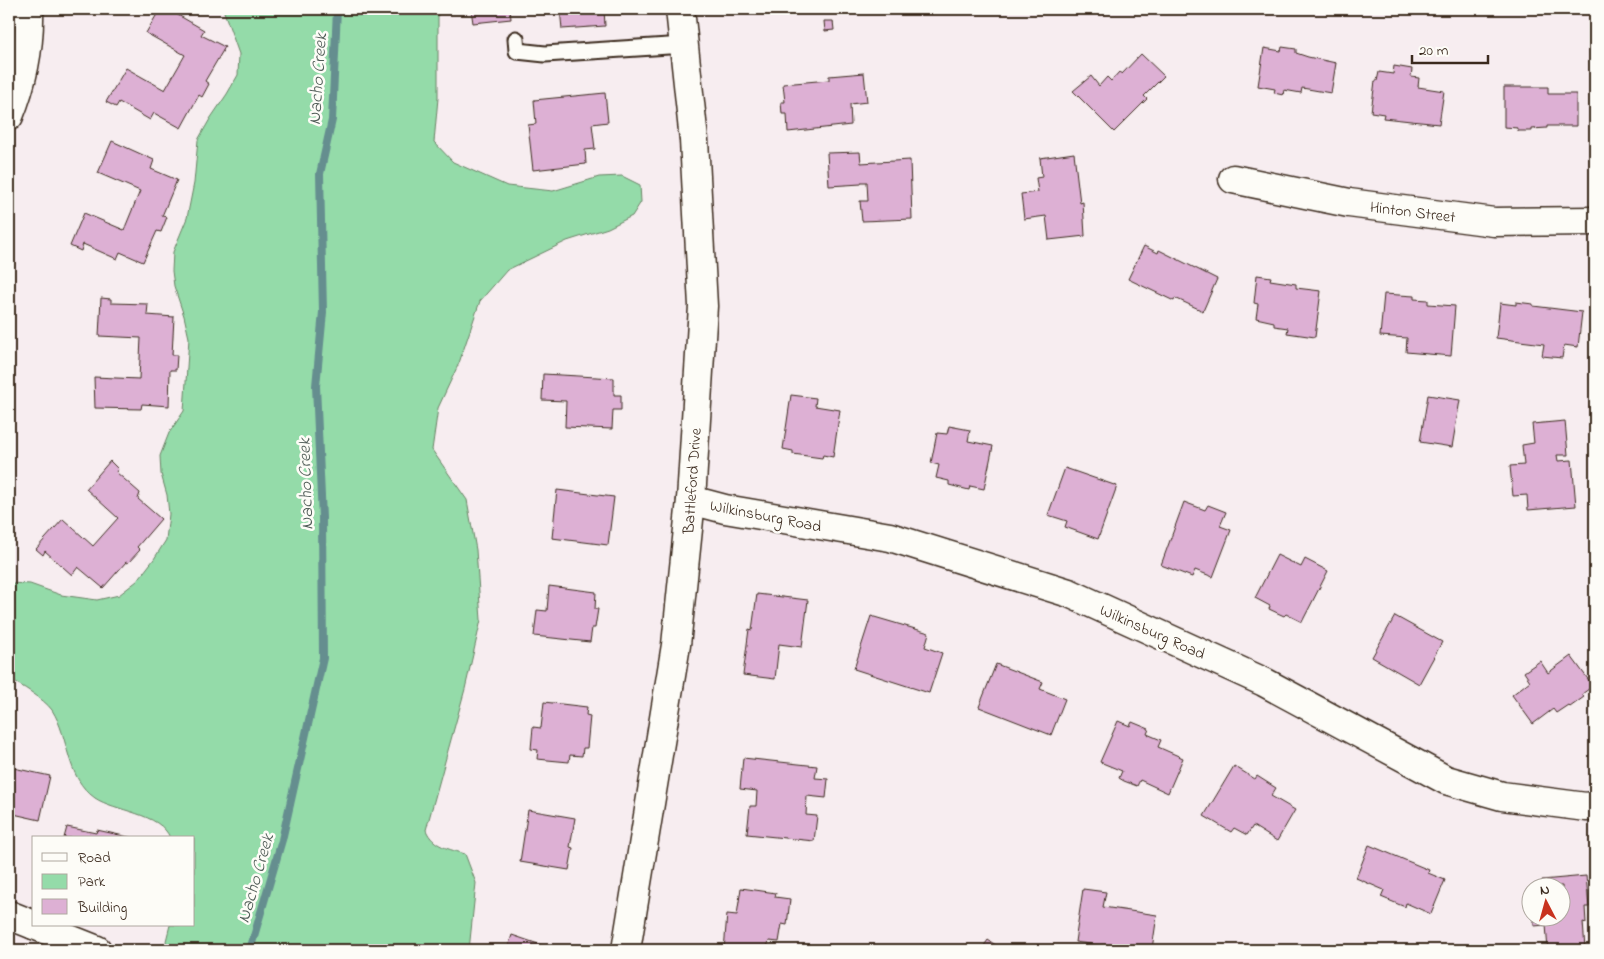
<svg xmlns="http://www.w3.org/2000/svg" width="1604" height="959" font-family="'Indie Flower',sans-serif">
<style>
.green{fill:#94dba9;stroke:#688264}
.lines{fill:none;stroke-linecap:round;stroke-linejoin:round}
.stream{stroke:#658e8f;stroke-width:8}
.building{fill:#ddb0d4;stroke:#3b2a1e}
.lane-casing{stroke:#3b2a1e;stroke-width:19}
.street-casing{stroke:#3b2a1e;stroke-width:31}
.secondary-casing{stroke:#3b2a1e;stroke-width:31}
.lane{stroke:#fdfcf7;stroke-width:15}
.street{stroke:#fdfcf7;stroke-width:28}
.secondary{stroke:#fdfcf7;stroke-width:28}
.labels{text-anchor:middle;stroke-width:5;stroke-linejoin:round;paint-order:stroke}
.street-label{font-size:16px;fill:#3b2a1e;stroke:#fdfcf7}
.water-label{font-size:18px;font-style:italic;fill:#505c57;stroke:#fdfcf7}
</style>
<rect width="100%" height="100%" fill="#f7edf0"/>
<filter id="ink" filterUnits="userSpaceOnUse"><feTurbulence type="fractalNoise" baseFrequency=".02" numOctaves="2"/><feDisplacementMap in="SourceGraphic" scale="10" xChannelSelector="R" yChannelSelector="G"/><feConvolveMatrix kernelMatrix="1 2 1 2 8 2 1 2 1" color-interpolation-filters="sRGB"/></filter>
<g filter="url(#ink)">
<path class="green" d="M223,9H438V98L434,142L453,162L507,186L553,191L599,177L622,176L640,185L641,202L632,216L608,228L567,241L507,270L480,301L459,363L438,408L432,450L467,500L476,550L481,620L465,689L426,830C433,847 450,849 465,854L476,883L469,950H170L166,941L170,925H194V838H170C161,813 114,811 95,798C65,777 70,738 52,710C44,699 21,685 9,679V583L30,584L61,595L97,600L119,595L137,581L154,559L166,540L169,514L167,495L161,474L160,456L169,433L184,411L189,338L184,316L174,286L172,271L173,252L187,218L194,183L198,140L210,119L227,94L238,75L239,54Z"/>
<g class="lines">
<polyline class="stream" points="250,950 282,840 323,658 322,518 316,386 323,312 320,174 332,120 337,9"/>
</g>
<g class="building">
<polygon points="160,9 172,9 171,11 204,30 201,35 225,47 205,81 209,84 202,97 199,95 181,128 154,113 150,120 119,102 116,107 106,102 126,68 165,90 185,55 146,33"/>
<polygon points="471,9 510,9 511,19 473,23"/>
<polygon points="560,9 604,9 605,26 562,29"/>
<polygon points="754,9 783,9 783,12 754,14"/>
<polygon points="824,21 833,21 834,30 825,31"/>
<polygon points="1282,47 1296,49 1296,53 1308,57 1336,63 1331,93 1302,88 1301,93 1284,90 1283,95 1274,93 1275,89 1258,86 1264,48 1281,51"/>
<polygon points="1141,54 1164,76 1144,96 1147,99 1114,132 1073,91 1091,76 1099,86 1107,77 1111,81 1119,72 1122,74"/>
<polygon points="1394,66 1412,69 1411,77 1419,78 1418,87 1444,91 1439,124 1383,118 1384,114 1371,112 1375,81 1377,81 1379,72 1393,74"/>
<polygon points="864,73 867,102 850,104 851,125 788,132 787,114 782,114 781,102 785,102 783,84 829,80 829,76"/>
<polygon points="1504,87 1548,87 1548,94 1576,94 1576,126 1547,126 1547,128 1532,129 1532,131 1518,131 1518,128 1504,127"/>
<polygon points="605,93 608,122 592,124 595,149 585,150 586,164 533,170 528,125 536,124 534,100"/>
<polygon points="112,141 154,160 151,169 177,180 162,216 167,217 161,232 157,231 143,262 120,252 117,259 83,244 81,251 70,246 84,213 124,230 140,191 98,173"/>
<polygon points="860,152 861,163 910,160 912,219 862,221 860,201 868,201 867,182 861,182 861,184 829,186 827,153"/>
<polygon points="1074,153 1080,203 1083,202 1085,236 1049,240 1046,216 1024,219 1021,194 1038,192 1036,178 1042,177 1040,158"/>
<polygon points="1144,246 1158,253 1159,250 1217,279 1203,311 1175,298 1174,301 1128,279"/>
<polygon points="1257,275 1271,277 1270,280 1296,284 1296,288 1321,291 1315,337 1287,333 1288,328 1274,326 1274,322 1256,318 1258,304 1254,303"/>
<polygon points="1384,294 1414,296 1414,299 1428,300 1428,304 1455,306 1451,356 1406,352 1407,338 1380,336"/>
<polygon points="101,298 111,299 111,303 148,304 147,315 174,317 172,355 177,355 176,370 170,370 169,406 142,404 141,409 95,408 94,377 139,379 141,338 99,336"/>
<polygon points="1516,302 1533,304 1533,306 1582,312 1578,347 1564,345 1562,358 1542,356 1544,344 1496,338 1500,303 1516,305"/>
<polygon points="543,374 614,378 614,395 621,395 621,410 613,410 612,429 565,427 566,401 542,400"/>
<polygon points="791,395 816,398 815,406 840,410 833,457 823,455 822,458 793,454 793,451 783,449"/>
<polygon points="1428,395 1460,400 1452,447 1420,442"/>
<polygon points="1565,421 1568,455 1557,455 1558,461 1572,460 1576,506 1528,510 1527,495 1513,496 1510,466 1524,465 1522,445 1534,443 1532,424"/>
<polygon points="949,426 970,430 968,441 993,446 984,489 970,486 969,490 949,485 949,481 936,478 939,465 931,463 937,433 947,434"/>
<polygon points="110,461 118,469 116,472 140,493 138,499 161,519 137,547 140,550 128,563 126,562 103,588 78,567 72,575 45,551 43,555 36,549 63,519 93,546 118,518 86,489"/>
<polygon points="1065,468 1117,486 1098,539 1065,527 1067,521 1048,515"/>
<polygon points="557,490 614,497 608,545 552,538"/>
<polygon points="1184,502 1205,510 1208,505 1226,512 1220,526 1231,530 1213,577 1195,570 1192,577 1161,565"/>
<polygon points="1277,555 1301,567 1305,559 1328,571 1302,622 1286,614 1284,616 1269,609 1270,606 1255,598"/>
<polygon points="549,586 596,592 595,609 598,609 595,628 592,628 590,642 534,636 537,610 547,611"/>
<polygon points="757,594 808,600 802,647 779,644 775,679 743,675 749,629 752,630"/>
<polygon points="871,616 929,633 925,647 942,653 929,693 854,669"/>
<polygon points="1395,616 1442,642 1419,684 1372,657"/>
<polygon points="1571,656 1593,686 1582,694 1584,697 1570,707 1568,705 1556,713 1553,709 1533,724 1512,695 1530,681 1524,672 1540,661 1548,673"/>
<polygon points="996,664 1043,682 1040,689 1065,699 1051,735 979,707"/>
<polygon points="544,702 587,707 586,715 590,716 587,748 583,748 582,756 570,755 569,762 537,759 538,750 531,749 533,727 541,728"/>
<polygon points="1118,721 1130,726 1132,722 1149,729 1147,734 1161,740 1158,747 1183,758 1168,793 1140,780 1137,786 1124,781 1119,778 1122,771 1100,762"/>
<polygon points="743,758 817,766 815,778 828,779 826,798 807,796 806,815 817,816 814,841 747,834 750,806 756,806 757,791 740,789"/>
<polygon points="9,760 11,761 9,767 50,776 40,820 9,813"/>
<polygon points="1234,766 1255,779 1257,776 1276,788 1271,796 1295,810 1277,841 1253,826 1247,835 1234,828 1231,832 1204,816"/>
<polygon points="528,810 575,818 570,847 573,848 569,870 520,862"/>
<polygon points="67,827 96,833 97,830 133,838 64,838"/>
<polygon points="1369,845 1429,870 1428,873 1445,880 1431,914 1406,903 1405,907 1381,897 1384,890 1356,878"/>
<polygon points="1586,876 1589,907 1585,907 1586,923 1583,922 1585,949 1548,950 1546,925 1534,926 1534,916 1562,916 1562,886 1543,886 1542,880"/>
<polygon points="741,888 776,893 775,897 790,899 787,925 782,924 779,942 769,941 766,950 724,950 727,914 737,915"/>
<polygon points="1083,889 1106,892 1103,907 1157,915 1152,949 1125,945 1124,949 1075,942"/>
<polygon points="512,935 547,947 546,950 507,950"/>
<polygon points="988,940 1003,950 981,950"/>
</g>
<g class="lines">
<g class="lane-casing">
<polyline id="lane" points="516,39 517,51 545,54 684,45"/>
</g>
<g class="street-casing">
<g id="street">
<path d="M9,116C23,82 30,46 29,9"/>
<polyline points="1233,179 1349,203 1494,222 1595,221"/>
<polyline points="691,500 725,509 890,537 1069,593 1264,682 1446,780 1502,796 1586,807 1595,806"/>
<polyline points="9,915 34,925"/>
<polyline points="34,925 97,950"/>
</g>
</g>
<g class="secondary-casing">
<polyline id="secondary" points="626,950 676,645 691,500 703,306 694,140 680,9"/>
</g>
<use href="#lane" class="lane"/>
<use href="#street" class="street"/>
<use href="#secondary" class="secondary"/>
</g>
</g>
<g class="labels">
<g class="street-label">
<text transform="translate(1413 211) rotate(7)" y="6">Hinton Street</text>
<text transform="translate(691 481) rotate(-86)" y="6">Battleford Drive</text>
<text transform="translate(766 515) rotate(11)" y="6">Wilkinsburg Road</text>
<text transform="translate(1153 631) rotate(24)" y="6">Wilkinsburg Road</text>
</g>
<g class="water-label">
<text transform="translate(317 79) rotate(-86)" y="6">Nacho Creek</text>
<text transform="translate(305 484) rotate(-92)" y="6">Nacho Creek</text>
<text transform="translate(255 878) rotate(-74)" y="6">Nacho Creek</text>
</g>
</g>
<rect width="1604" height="959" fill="none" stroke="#fdfcf7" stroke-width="30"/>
<rect x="15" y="15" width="1574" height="929" fill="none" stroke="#3b2a1e" stroke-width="2" filter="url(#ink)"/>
<rect x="32" y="836" width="162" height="90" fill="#fdfcf7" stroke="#afa8a0"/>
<rect x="42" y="853" width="25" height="8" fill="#fdfcf7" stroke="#afa8a0"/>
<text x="78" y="862" font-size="15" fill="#3b2a1e">Road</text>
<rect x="42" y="874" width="25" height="15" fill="#94dba9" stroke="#afa8a0"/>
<text x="78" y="886" font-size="15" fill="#3b2a1e">Park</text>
<rect x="42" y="899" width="25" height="15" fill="#ddb0d4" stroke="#afa8a0"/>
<text x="78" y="912" font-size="15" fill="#3b2a1e">Building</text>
<g transform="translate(1546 902) rotate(354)"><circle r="24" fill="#fdfcf7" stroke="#afa8a0"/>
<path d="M0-4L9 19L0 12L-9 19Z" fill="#c8321e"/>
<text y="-8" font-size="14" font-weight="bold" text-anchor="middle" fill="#3b2a1e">N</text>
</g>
<path d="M1412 55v8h76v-8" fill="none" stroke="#3b2a1e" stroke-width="2.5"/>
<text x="1419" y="55" font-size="15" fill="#3b2a1e" stroke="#fdfcf7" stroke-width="4" paint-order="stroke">20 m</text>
</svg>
